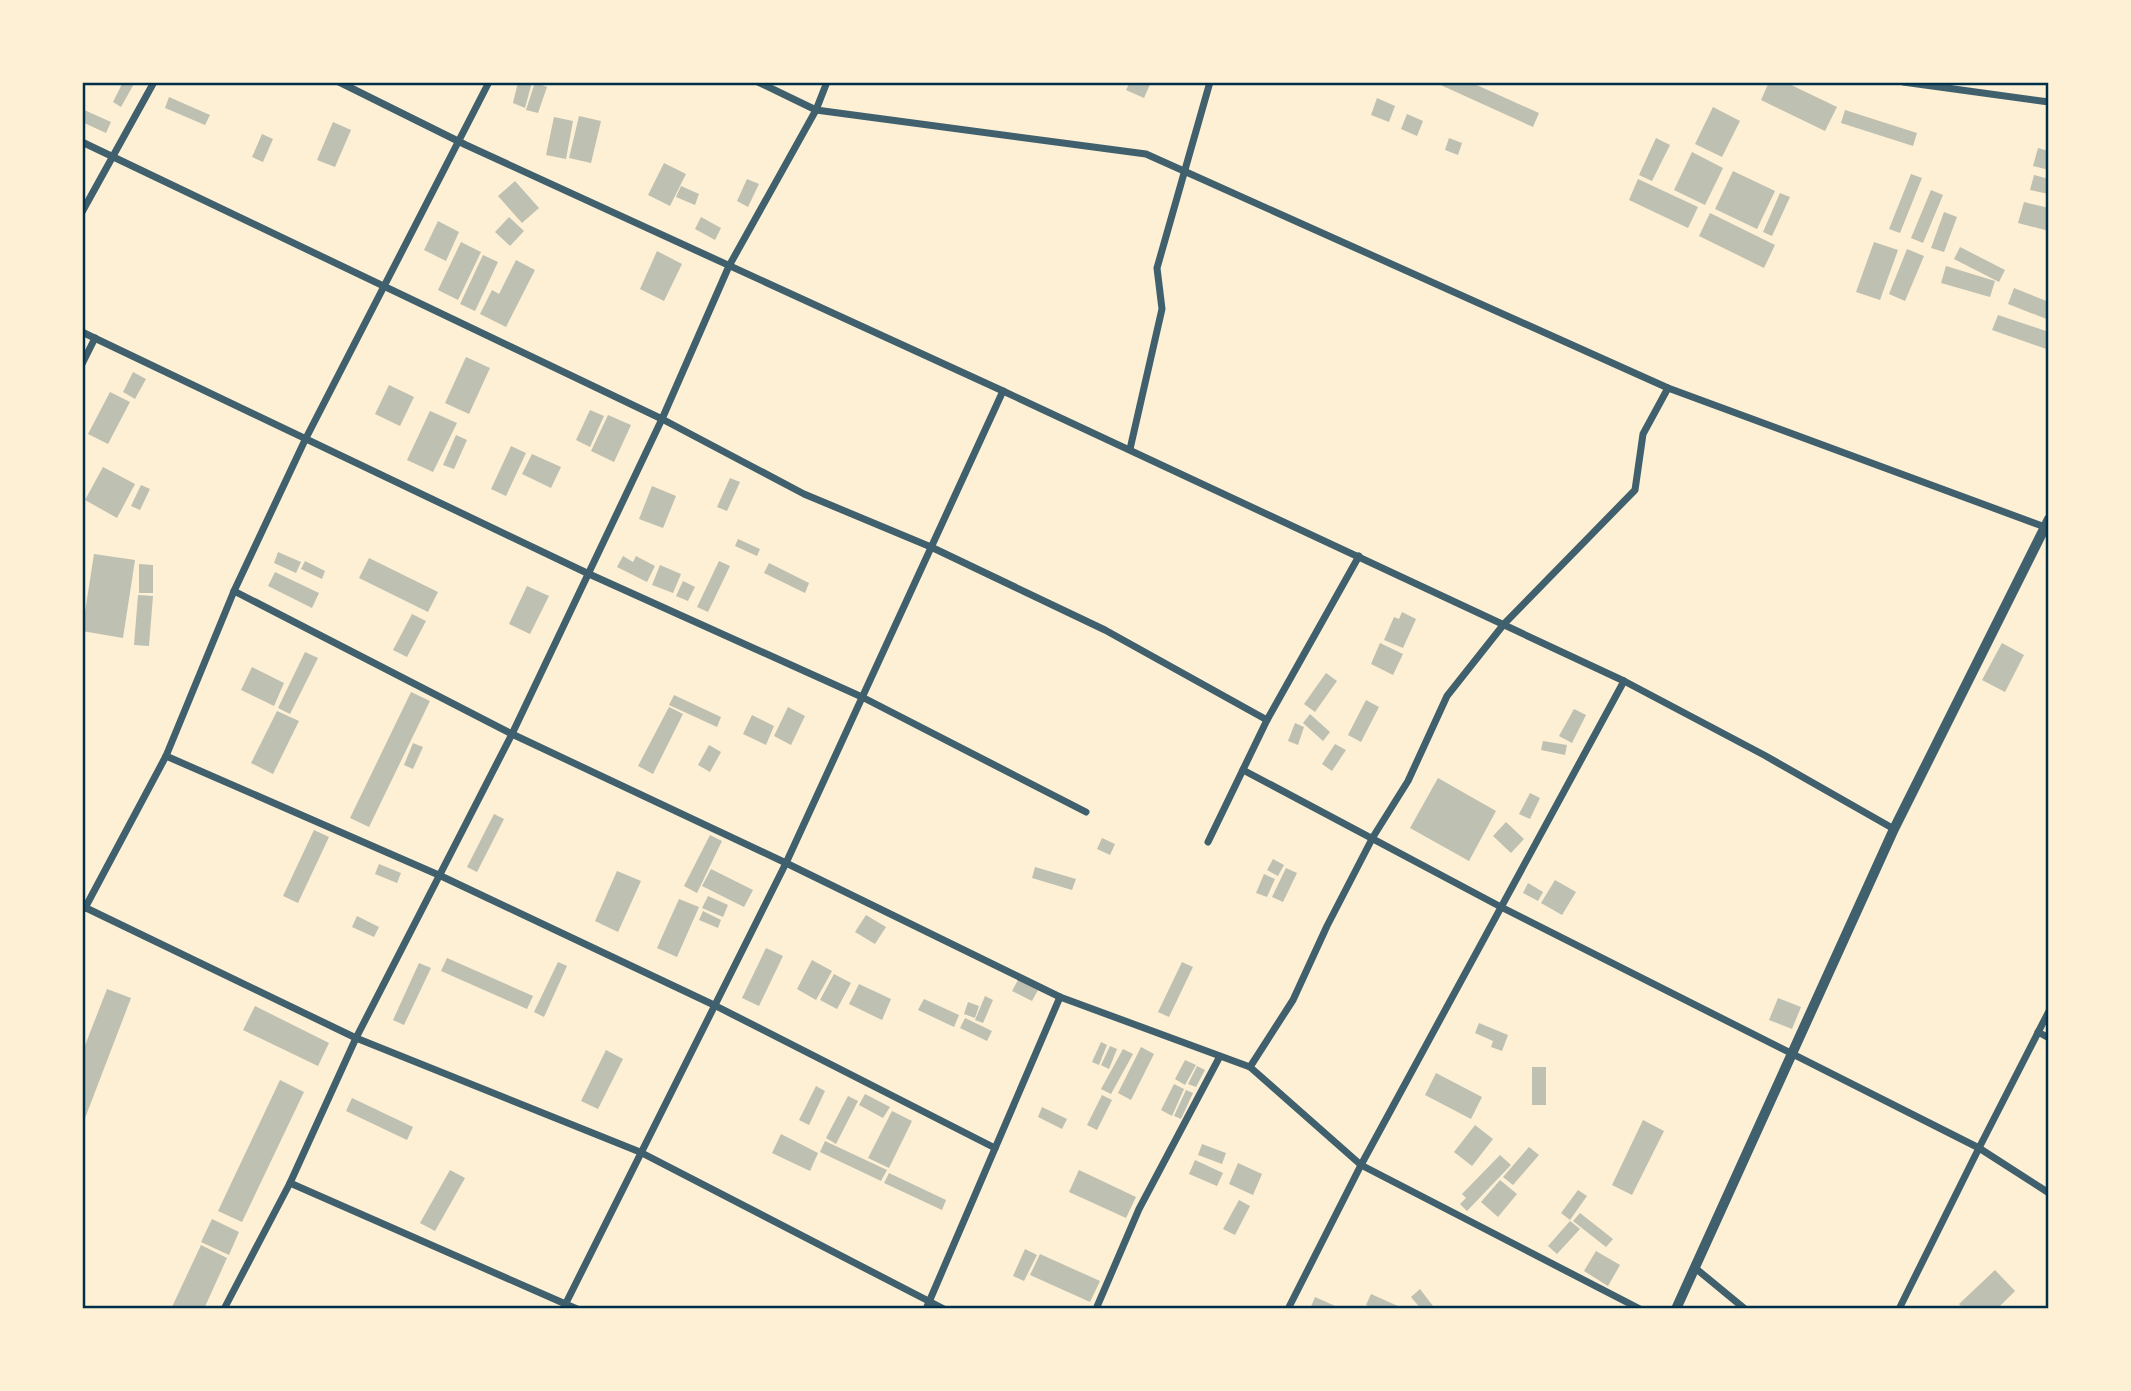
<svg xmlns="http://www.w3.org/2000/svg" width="2131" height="1391" font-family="'Source Serif 4',serif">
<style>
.building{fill:#bec0b2}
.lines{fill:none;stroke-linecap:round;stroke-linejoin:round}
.minor{stroke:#3f606c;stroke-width:7}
.tertiary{stroke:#3f606c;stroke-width:10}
.neatline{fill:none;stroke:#003049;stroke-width:2.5}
</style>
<rect width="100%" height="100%" fill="#fdf0d5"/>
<g class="building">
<polygon points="123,82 135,82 121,107 113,102"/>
<polygon points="518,82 532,82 525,108 513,103"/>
<polygon points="535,82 547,87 538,113 526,110"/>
<polygon points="1130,82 1151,82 1144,98 1126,90"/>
<polygon points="1434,82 1470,82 1539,113 1533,127"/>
<polygon points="1769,82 1785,82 1837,107 1825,131 1761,100"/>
<polygon points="169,97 210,115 205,125 165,108"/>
<polygon points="1377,98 1395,106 1389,122 1371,115"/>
<polygon points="1713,107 1740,121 1722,157 1695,144"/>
<polygon points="82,109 111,122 106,133 82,122"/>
<polygon points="1845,110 1917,133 1913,146 1841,123"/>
<polygon points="1407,114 1423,121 1417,136 1401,129"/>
<polygon points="579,116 601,121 591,163 569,158"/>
<polygon points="554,117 573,121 566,159 546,155"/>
<polygon points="333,122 351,130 335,167 317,160"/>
<polygon points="262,134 273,139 263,162 252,157"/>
<polygon points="1449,138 1462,143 1458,155 1445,150"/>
<polygon points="1656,138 1670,145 1652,181 1639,175"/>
<polygon points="2038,148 2049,151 2049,170 2033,166"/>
<polygon points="1692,152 1723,168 1705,205 1674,190"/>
<polygon points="664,163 686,174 670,206 648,195"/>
<polygon points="1733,171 1775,191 1757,229 1715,209"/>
<polygon points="1911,174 1922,178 1900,233 1889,229"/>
<polygon points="2034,175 2049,179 2049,194 2030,190"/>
<polygon points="747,179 759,184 748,207 737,201"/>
<polygon points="1638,179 1698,207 1688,228 1629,200"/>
<polygon points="515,181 539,208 522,223 498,196"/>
<polygon points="681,186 699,194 695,205 676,197"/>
<polygon points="1931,190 1943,195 1923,243 1911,238"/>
<polygon points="1780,193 1790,197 1772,236 1763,232"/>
<polygon points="2024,202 2049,208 2049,231 2018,223"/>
<polygon points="1944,212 1957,217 1944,252 1931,248"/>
<polygon points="1710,213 1775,245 1764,268 1699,236"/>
<polygon points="509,217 524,231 510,246 495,232"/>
<polygon points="701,217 721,228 715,240 695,229"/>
<polygon points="438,221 459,232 446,261 424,250"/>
<polygon points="461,242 481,252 458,300 438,290"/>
<polygon points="1874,242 1898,250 1880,300 1856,292"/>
<polygon points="1960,247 2005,270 1999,282 1954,259"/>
<polygon points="1907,249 1924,256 1905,301 1889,294"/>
<polygon points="657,251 682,264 664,301 640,289"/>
<polygon points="483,255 498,262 475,311 460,304"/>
<polygon points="516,260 535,270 506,327 480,314 492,290 499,294"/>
<polygon points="1946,266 1995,281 1990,297 1941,283"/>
<polygon points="2014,288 2049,302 2049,320 2008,304"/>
<polygon points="1998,315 2049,332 2049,350 1992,330"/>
<polygon points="466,357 490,368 469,414 445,403"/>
<polygon points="133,372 146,379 135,399 123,392"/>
<polygon points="389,385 414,397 400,426 375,414"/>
<polygon points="110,392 130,402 108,444 88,434"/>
<polygon points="590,410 604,416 590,447 576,440"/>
<polygon points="430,411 457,423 433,472 407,460"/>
<polygon points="608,415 631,425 614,462 591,451"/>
<polygon points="456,435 467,440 454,469 443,465"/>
<polygon points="511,446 526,453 506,496 491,489"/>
<polygon points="532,454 561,467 551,488 522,474"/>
<polygon points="103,467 135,484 117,518 85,500"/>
<polygon points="730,478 740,482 727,511 717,507"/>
<polygon points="141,485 150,489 140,510 131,506"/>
<polygon points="652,486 676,496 663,528 639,519"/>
<polygon points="738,539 760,549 757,556 735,546"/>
<polygon points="278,552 301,562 296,573 274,563"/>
<polygon points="94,554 135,560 123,638 82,631"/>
<polygon points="623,556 633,562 636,556 655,566 647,582 617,567"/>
<polygon points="369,558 438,592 428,612 359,578"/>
<polygon points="305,561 325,571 322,579 301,569"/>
<polygon points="719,561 730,566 708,612 697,607"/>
<polygon points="769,563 809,583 805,593 764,573"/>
<polygon points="139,564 153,565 153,593 139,593"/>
<polygon points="660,565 681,574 673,593 652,585"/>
<polygon points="275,572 319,593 312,608 268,586"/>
<polygon points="683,581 695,587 688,601 676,596"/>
<polygon points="527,586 549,596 530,634 509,624"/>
<polygon points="138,595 153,596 149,646 134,645"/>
<polygon points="1402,612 1416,619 1403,648 1384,640 1394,617 1399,619"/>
<polygon points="412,614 426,621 407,657 393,650"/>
<polygon points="1380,643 1403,654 1393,675 1371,664"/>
<polygon points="2002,643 2024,655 2005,692 1982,680"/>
<polygon points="305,652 318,658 290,714 278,708"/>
<polygon points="252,667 284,683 274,706 241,690"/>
<polygon points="1326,673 1337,681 1315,712 1304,704"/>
<polygon points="411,692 430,701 369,827 350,818"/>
<polygon points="674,695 721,717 717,727 669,705"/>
<polygon points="1366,700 1379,707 1361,742 1348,735"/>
<polygon points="669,707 683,714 653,774 638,766"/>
<polygon points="788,707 805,716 791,745 774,736"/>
<polygon points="1574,709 1586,715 1572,743 1559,736"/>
<polygon points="277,711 299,721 273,774 251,763"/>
<polygon points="1310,714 1330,732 1323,741 1303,723"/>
<polygon points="752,715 774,726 766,745 743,734"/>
<polygon points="1295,723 1304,727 1298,745 1288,741"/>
<polygon points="1543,741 1567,745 1565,755 1541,750"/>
<polygon points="413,743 423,747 413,769 404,765"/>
<polygon points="1335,744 1346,750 1332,771 1322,764"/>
<polygon points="709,745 721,752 710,772 698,765"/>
<polygon points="1438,778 1496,811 1469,861 1410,828"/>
<polygon points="1530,793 1540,798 1530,819 1519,814"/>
<polygon points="494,814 504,819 477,872 467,867"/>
<polygon points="1506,822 1524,839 1511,853 1493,836"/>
<polygon points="314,830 329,837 298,903 283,896"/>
<polygon points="710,835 722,841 697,893 684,886"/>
<polygon points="1102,838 1115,844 1110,855 1097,849"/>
<polygon points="1273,859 1284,865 1278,876 1267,870"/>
<polygon points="379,864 401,873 397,883 375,874"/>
<polygon points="1035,867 1076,879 1072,890 1032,878"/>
<polygon points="1286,868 1297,873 1283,902 1272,897"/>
<polygon points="711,869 753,890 744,907 702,886"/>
<polygon points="617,871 641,881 618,932 595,921"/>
<polygon points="1264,874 1275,879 1267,897 1256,893"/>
<polygon points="1555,880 1576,892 1562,915 1541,903"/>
<polygon points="1528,883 1543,892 1538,901 1523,893"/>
<polygon points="708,896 728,905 723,917 702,908"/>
<polygon points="679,899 699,907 677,957 657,948"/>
<polygon points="703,911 721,920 718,928 699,920"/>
<polygon points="866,915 886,927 875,944 855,932"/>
<polygon points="357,916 379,927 374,937 352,927"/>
<polygon points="766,948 783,956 759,1006 742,998"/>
<polygon points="447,958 533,996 527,1009 441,971"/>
<polygon points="812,960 832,971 816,1000 797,989"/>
<polygon points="558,962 567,966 544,1017 534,1012"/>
<polygon points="1182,962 1193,967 1169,1017 1158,1012"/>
<polygon points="419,963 431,968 404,1025 393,1020"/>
<polygon points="834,974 851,983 837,1009 820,1000"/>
<polygon points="1018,980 1038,990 1032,1001 1012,991"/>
<polygon points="859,984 891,999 882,1020 849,1004"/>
<polygon points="107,989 131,998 82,1126 82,1053"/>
<polygon points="985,996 993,1000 983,1023 975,1020"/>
<polygon points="1778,998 1801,1007 1792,1029 1769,1020"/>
<polygon points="924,999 959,1015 954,1027 918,1010"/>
<polygon points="968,1002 979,1006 975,1018 964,1014"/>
<polygon points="255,1006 329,1043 318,1066 243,1030"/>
<polygon points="965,1018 992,1031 987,1041 960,1028"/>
<polygon points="1479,1023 1508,1035 1502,1051 1491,1047 1493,1041 1475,1033"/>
<polygon points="1101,1042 1107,1045 1099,1065 1092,1062"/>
<polygon points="1110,1046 1117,1049 1109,1069 1101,1065"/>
<polygon points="1141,1047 1154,1054 1131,1100 1118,1093"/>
<polygon points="1123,1049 1133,1054 1111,1094 1101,1089"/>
<polygon points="606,1050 623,1059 598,1109 581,1101"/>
<polygon points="1185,1060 1196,1065 1185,1085 1175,1079"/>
<polygon points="1197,1066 1205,1070 1196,1087 1188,1084"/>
<rect x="1532" y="1067" width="14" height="38"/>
<polygon points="1436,1073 1482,1097 1471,1119 1425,1095"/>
<polygon points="280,1080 304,1092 242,1222 218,1211"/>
<polygon points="1174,1084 1184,1089 1172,1116 1161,1110"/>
<polygon points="816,1086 825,1091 809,1125 799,1120"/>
<polygon points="1186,1090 1193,1093 1181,1119 1174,1116"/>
<polygon points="865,1094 890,1107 883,1118 859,1105"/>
<polygon points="1102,1095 1112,1100 1097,1130 1087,1125"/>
<polygon points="848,1096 858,1101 836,1144 826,1138"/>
<polygon points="352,1098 413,1127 407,1140 346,1111"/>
<polygon points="1042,1107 1067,1119 1062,1129 1038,1117"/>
<polygon points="892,1111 912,1121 889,1168 868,1158"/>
<polygon points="1643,1120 1664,1131 1632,1195 1612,1185"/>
<polygon points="1475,1125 1493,1139 1472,1166 1454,1152"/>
<polygon points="781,1134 818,1153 810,1171 772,1153"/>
<polygon points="825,1141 887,1170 881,1181 820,1152"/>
<polygon points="1202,1144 1226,1153 1222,1164 1198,1155"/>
<polygon points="1529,1147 1539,1155 1513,1185 1503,1177"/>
<polygon points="1500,1155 1511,1165 1467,1211 1460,1204 1466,1198 1462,1194"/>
<polygon points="1195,1160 1223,1173 1217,1186 1189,1174"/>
<polygon points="1238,1163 1262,1174 1253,1195 1229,1184"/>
<polygon points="450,1170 465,1178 435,1231 420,1223"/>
<polygon points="1079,1170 1136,1197 1126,1218 1069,1192"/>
<polygon points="889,1173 946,1200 942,1210 884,1183"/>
<polygon points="1500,1180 1517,1194 1498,1217 1481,1202"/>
<polygon points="1578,1190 1587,1196 1570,1220 1561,1213"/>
<polygon points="1239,1200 1250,1206 1235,1235 1223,1229"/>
<polygon points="1580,1213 1613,1239 1606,1247 1573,1221"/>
<polygon points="212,1219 239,1232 229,1255 201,1242"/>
<polygon points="1570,1221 1580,1229 1557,1254 1548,1246"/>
<polygon points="201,1245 227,1258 204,1309 171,1309"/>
<polygon points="1025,1249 1037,1255 1024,1281 1013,1276"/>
<polygon points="1596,1251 1620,1265 1608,1286 1584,1271"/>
<polygon points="1040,1254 1100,1281 1090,1302 1030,1275"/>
<polygon points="1995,1270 2015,1291 1997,1309 1964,1309 1959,1304"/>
<polygon points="1420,1289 1433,1306 1430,1309 1421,1309 1411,1297"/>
<polygon points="1371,1294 1400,1307 1400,1309 1375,1309 1366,1305"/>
<polygon points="1315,1297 1342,1309 1310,1309"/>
</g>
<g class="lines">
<g class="minor">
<polyline points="339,82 466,145 1003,391 1624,681 1361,1165 1288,1309"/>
<polyline points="758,82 816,110 1146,154 1668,388 2045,527"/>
<polyline points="1903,82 2049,102"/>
<polyline points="82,142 662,419 804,494 931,547 1105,630 1267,720"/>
<polyline points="82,212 154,82"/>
<polyline points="82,332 589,574 862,697 1086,812"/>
<polyline points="82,364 95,338"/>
<polyline points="1130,449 1162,309 1157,268 1210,82"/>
<polyline points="234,591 512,734 786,863 1060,997 1250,1067 1361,1165 1640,1309"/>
<polyline points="1624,681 1764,755 1894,829"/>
<polyline points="166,756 441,876 714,1005 995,1148"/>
<polyline points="1243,770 1501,907 1979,1148 2049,1011"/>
<polyline points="1208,842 1267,720 1359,556"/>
<polyline points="82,906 356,1038 640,1152 944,1309"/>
<polyline points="85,908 166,756 234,591 305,440 489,82"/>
<polyline points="2038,1032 2049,1038"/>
<polyline points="1250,1067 1293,1000 1327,926 1373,837 1408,781 1447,696 1504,624 1635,490 1643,434 1668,388"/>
<polyline points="290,1183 577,1309"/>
<polyline points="1694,1267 1745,1309"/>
<polyline points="566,1303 786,863 1003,391"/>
<polyline points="224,1309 290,1183 356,1038 512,734 662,419 729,266 816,110 827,82"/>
<polyline points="926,1309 1060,997"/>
<polyline points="1096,1309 1139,1209 1219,1058"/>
<polyline points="1899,1309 1979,1148 2049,1193"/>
</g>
<polyline class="tertiary" points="1676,1309 1894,829 2049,519"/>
</g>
<rect width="2131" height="1391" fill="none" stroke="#fdf0d5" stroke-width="168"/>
<rect x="84" y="84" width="1963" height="1223" class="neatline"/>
</svg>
